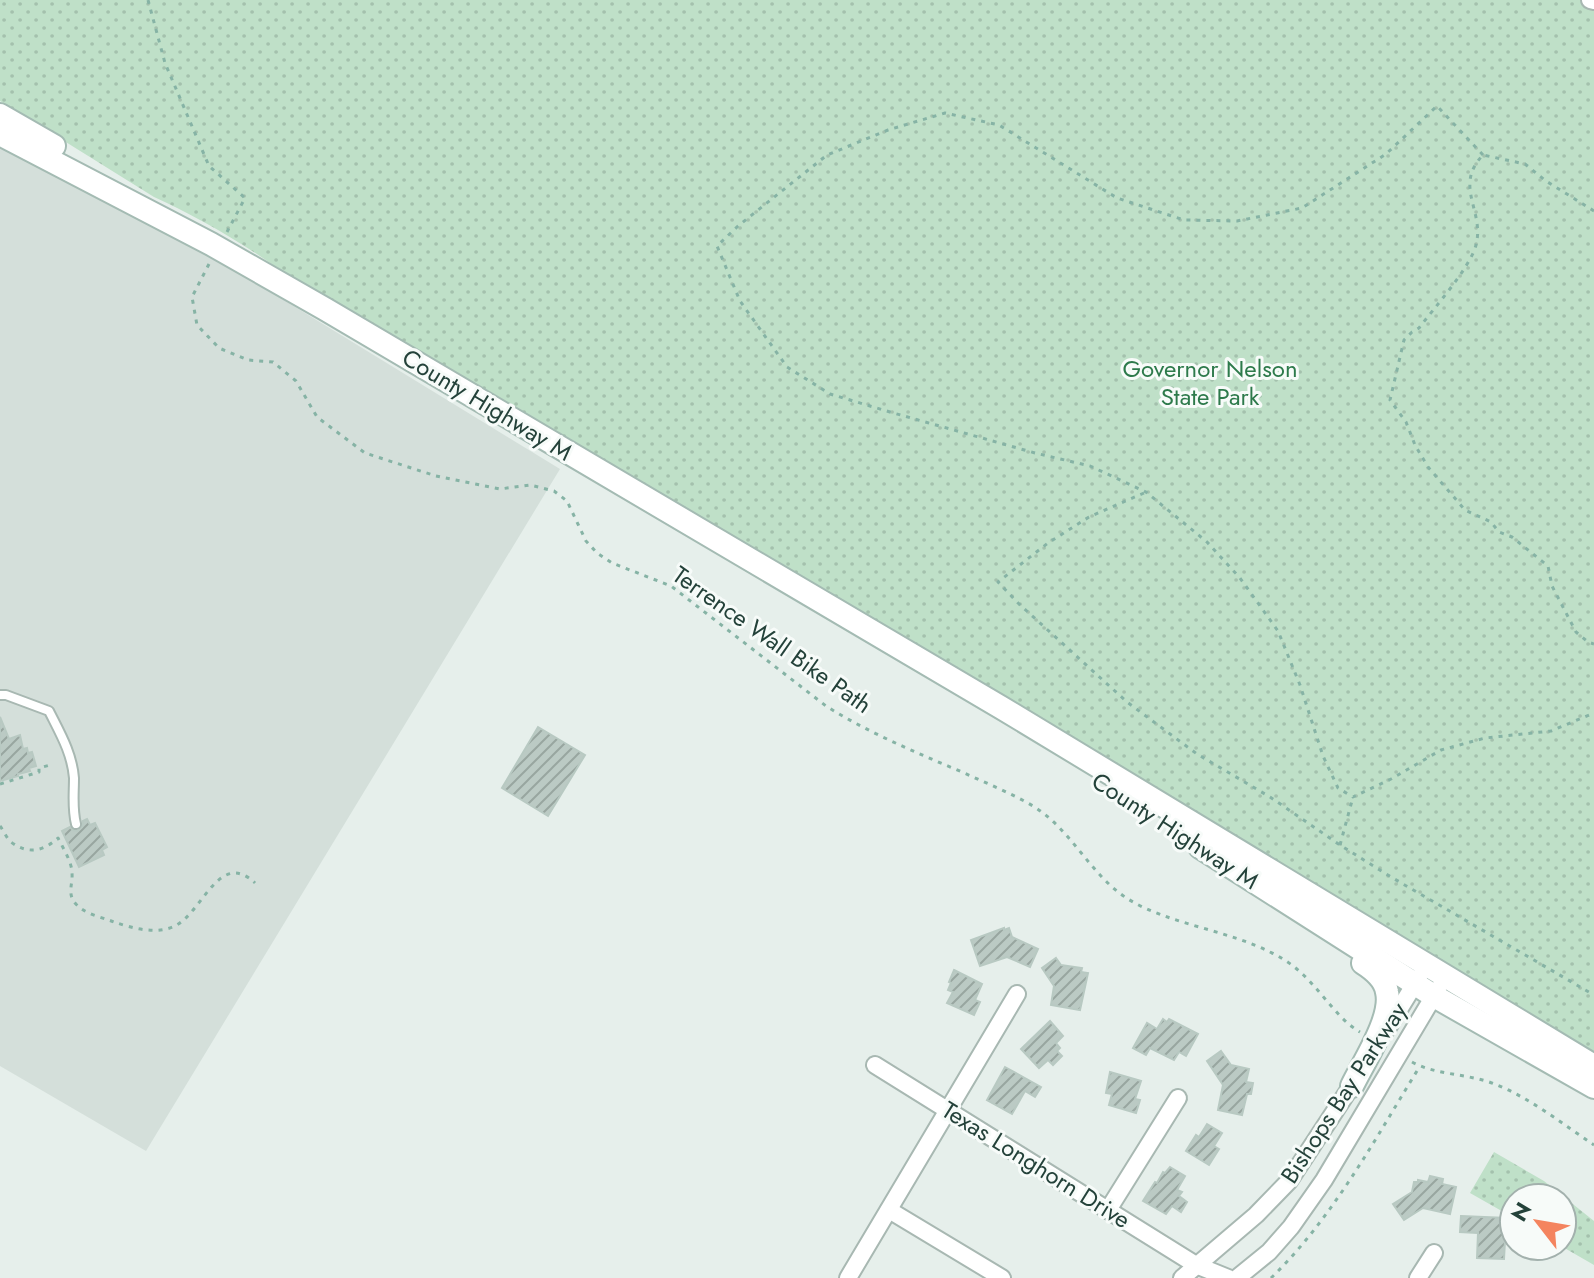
<svg xmlns="http://www.w3.org/2000/svg" width="1594" height="1278" font-family="Jost,sans-serif">
<style>
.built{fill:#d4dfda}
.grass{fill:url(#grass-dots)}
.building{fill:url(#building-hatch);stroke:#b8c9c2;stroke-width:2}
.lines{fill:none;stroke-linecap:round;stroke-linejoin:round}
.service-casing{stroke:#a8b8b2;stroke-width:12}
.minor-casing{stroke:#a8b8b2;stroke-width:20}
.secondary-casing{stroke:#a4bbb3;stroke-width:26}
.path{stroke:#86b3a5;stroke-width:3;stroke-dasharray:4 6;stroke-linecap:butt}
.service{stroke:#fff;stroke-width:8}
.minor{stroke:#fff;stroke-width:16}
.secondary{stroke:#fff;stroke-width:22}
.labels{text-anchor:middle;stroke-width:6;stroke-linejoin:round;paint-order:stroke}
.park-label{font-size:24px;fill:#2d7a4b;stroke:#f7fbf9}
.street-label{font-size:24px;fill:#24423a;stroke:#f7fbf9}
</style>
<defs>
<pattern id="grass-dots" width="8" height="8" patternUnits="userSpaceOnUse" patternTransform="scale(2)"><rect width="8" height="8" fill="#bfe0c8"/><path d="M2 2h.1M6 6h.1" fill="none" stroke="#a4c1ad" stroke-width="1.8" stroke-linecap="round"/></pattern>
<pattern id="building-hatch" width="6" height="6" patternUnits="userSpaceOnUse" patternTransform="scale(2)"><rect width="6" height="6" fill="#bbcac4"/><path d="M-1 1l2-2M0 6l6-6M5 7l2-2" fill="none" stroke="#98a6a0"/></pattern>
</defs>
<rect width="100%" height="100%" fill="#e6efeb"/>
<polygon class="built" points="0,143 199,248 560,469 146,1151 0,1066"/>
<g class="grass">
<path d="M0,0H1594V1062L288,276C250,247 198,217 154,197L0,101Z"/>
<polygon points="1494,1152 1544,1181 1594,1221 1594,1265 1561,1246 1562,1198 1514,1198 1514,1218 1470,1193"/>
</g>
<g class="building">
<polygon points="0,717 9,739 20,735 23,749 27,748 28,753 32,752 36,766 29,768 30,771 18,774 18,776 0,781"/>
<polygon points="538,727 585,755 548,816 502,788"/>
<polygon points="87,819 90,825 95,823 107,847 102,850 104,855 79,867 62,831 70,827 73,830 78,831 82,827 83,821"/>
<polygon points="1004,928 1004,930 1009,928 1012,937 1038,949 1030,967 1007,957 980,966 971,940"/>
<polygon points="1056,958 1061,965 1082,968 1081,972 1088,973 1080,1010 1051,1005 1054,986 1042,968"/>
<polygon points="954,970 982,984 975,1000 980,1002 974,1015 947,1003 953,992 948,990 951,983 949,982"/>
<polygon points="1163,1019 1167,1022 1169,1019 1198,1034 1186,1056 1179,1052 1174,1060 1150,1048 1146,1055 1133,1048 1147,1023 1157,1029"/>
<polygon points="1050,1021 1063,1036 1056,1043 1060,1048 1057,1051 1062,1056 1053,1065 1048,1060 1039,1068 1021,1049"/>
<polygon points="1221,1051 1231,1065 1249,1069 1246,1082 1253,1083 1251,1094 1247,1094 1242,1115 1218,1110 1223,1085 1207,1061"/>
<polygon points="1005,1067 1041,1087 1035,1097 1025,1091 1012,1114 987,1100"/>
<polygon points="1110,1072 1141,1081 1135,1099 1140,1100 1136,1113 1109,1105 1112,1094 1106,1093"/>
<polygon points="1207,1124 1222,1133 1214,1146 1219,1149 1209,1165 1186,1151 1196,1135 1199,1137"/>
<polygon points="1170,1167 1185,1176 1177,1190 1182,1192 1179,1196 1187,1202 1181,1212 1172,1206 1166,1214 1143,1201 1155,1182 1157,1183 1163,1172 1165,1173"/>
<polygon points="1430,1176 1443,1179 1442,1184 1456,1187 1450,1214 1423,1208 1404,1220 1393,1204 1412,1192 1414,1182 1418,1182 1418,1180 1428,1182"/>
<polygon points="1461,1216 1507,1218 1506,1230 1511,1230 1511,1241 1505,1241 1504,1259 1477,1258 1478,1233 1460,1232"/>
</g>
<g class="lines">
<g class="service-casing">
<path id="service" d="M0,695H6L49,711C60,733 72,753 74,778C74,794 72,808 76,824"/>
</g>
<g class="minor-casing">
<g id="minor">
<polyline points="1590,0 1594,1"/>
<polyline points="1387,1029 1419,977"/>
<polyline points="875,1065 1196,1265 1228,1278"/>
<polyline points="889,1210 1002,1278"/>
<polyline points="1108,1210 1178,1098"/>
<polyline points="848,1278 1017,994"/>
<polyline points="1182,1278 1256,1215 1289,1181 1356,1079"/>
<polyline points="1237,1278 1269,1252 1291,1227 1324,1180 1438,989"/>
<polyline points="1418,1278 1434,1253"/>
</g>
</g>
<g class="secondary-casing">
<g id="secondary">
<polyline points="0,115 54,146"/>
<polyline points="0,134 211,244 325,309 1002,708 1594,1066"/>
<polyline points="1200,847 1434,996 1594,1087"/>
<path d="M1352,1086C1363,1063 1393,1018 1387,992C1385,979 1374,970 1363,963"/>
</g>
</g>
<g class="path">
<polyline points="148,0 165,63 209,166 245,198 227,232"/>
<polyline points="1483,155 1437,106 1386,154 1302,208 1237,221 1184,220 1117,198 999,125 945,113 888,130 827,155 738,226 717,246 740,301 787,367 830,394 890,412 1035,453 1090,466 1146,492 1207,542 1240,578 1278,631 1300,685 1323,756 1338,788 1353,797 1391,779 1441,750 1485,738 1551,731 1594,713"/>
<path d="M1594,211L1546,181L1525,164L1483,155C1453,186 1485,211 1476,245C1470,268 1434,308 1419,328L1412,332L1404,340L1390,400L1406,422L1415,445L1428,467L1465,510L1491,522L1499,532L1512,537L1548,566L1552,586L1576,632L1588,642L1594,644"/>
<path d="M209,264L192,297L197,325L219,348L248,360L273,362L296,381L317,417L365,453L436,476L500,489L530,485L554,491L567,501L586,541L597,553L612,563L671,586L826,706C869,733 915,752 962,772C986,783 1011,793 1033,806C1072,830 1090,875 1128,899C1168,924 1227,930 1270,952C1287,960 1301,971 1313,985C1328,1001 1341,1021 1360,1032"/>
<polyline points="1144,493 1089,517 1048,543 998,582 1018,603 1127,702 1197,754 1270,797 1340,845 1391,877 1594,995"/>
<polyline points="0,784 39,772 39,768 50,765"/>
<path d="M0,826C4,831 7,839 11,842C28,855 44,851 58,838C63,848 72,862 72,873C73,884 67,893 75,903C84,914 101,917 114,922C132,928 156,935 175,926C203,912 219,849 255,883"/>
<polyline points="1340,845 1353,797"/>
<path d="M1412,1062C1438,1076 1469,1073 1497,1085C1530,1098 1564,1125 1594,1145"/>
<path d="M1271,1278C1333,1218 1375,1139 1420,1066"/>
</g>
<use href="#service" class="service"/>
<use href="#minor" class="minor"/>
<use href="#secondary" class="secondary"/>
</g>
<g class="labels">
<g class="park-label">
<text x="1210" y="377">Governor Nelson<tspan x="1210" dy="28">State Park</tspan></text>
</g>
<g class="street-label">
<text transform="translate(487 405) rotate(31)" y="8">County Highway M</text>
<text transform="translate(772 640) rotate(35)" y="8">Terrence Wall Bike Path</text>
<text transform="translate(1175 831) rotate(33)" y="8">County Highway M</text>
<text transform="translate(1344 1093) rotate(-57)" y="8">Bishops Bay Parkway</text>
<text transform="translate(1036 1165) rotate(32)" y="8">Texas Longhorn Drive</text>
</g>
</g>
<g transform="translate(1538 1222) rotate(301)"><circle r="38" fill="#f7fbf9" stroke="#a3b1ad" stroke-width="2"/>
<path d="M0-6L14 30L0 20L-14 30Z" fill="#f4845f"/>
<text y="-12" font-size="22" font-weight="bold" text-anchor="middle" fill="#24423a">N</text>
</g>
</svg>
